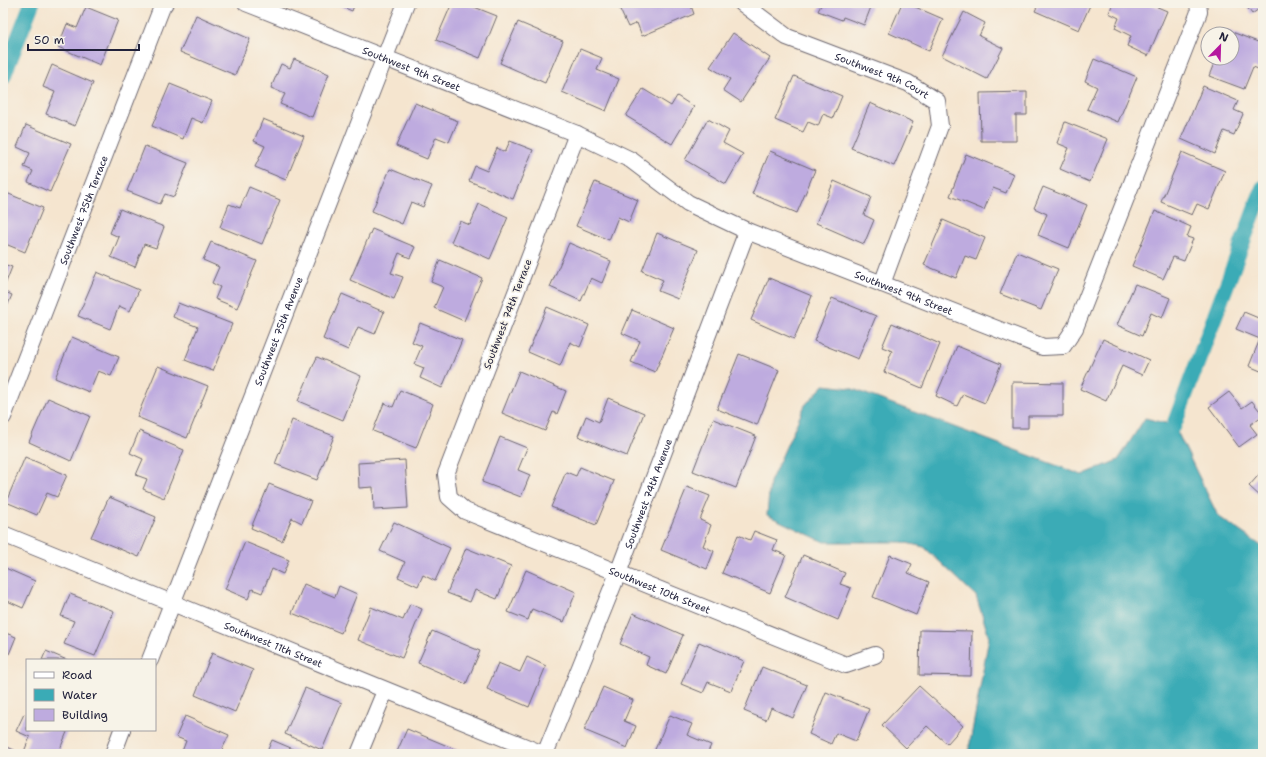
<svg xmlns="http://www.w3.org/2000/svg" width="1266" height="757" font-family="'Shantell Sans',sans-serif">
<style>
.water{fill:#3aabb6;stroke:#2e6678}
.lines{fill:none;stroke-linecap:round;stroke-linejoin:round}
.canal{stroke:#3aabb6;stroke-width:16}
.building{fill:#beabdf}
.minor-casing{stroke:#6c666f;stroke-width:18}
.minor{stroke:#fff;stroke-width:16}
.labels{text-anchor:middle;stroke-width:3.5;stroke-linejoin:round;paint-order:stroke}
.street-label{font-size:10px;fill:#22223b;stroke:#f7f3e8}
</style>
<rect width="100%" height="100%" fill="#f7f3e8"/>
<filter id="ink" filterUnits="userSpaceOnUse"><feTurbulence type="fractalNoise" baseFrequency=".025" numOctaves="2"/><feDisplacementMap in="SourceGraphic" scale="8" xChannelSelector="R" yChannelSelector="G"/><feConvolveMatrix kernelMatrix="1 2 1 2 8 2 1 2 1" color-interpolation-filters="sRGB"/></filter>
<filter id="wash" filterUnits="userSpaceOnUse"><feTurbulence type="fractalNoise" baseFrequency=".012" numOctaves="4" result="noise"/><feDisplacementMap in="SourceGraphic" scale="16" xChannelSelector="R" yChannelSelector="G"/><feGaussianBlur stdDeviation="0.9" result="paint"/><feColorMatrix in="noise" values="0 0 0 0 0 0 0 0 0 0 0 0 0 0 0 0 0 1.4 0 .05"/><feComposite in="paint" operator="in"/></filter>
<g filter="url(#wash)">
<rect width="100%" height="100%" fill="#f5e5cf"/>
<polygon class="water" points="824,385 850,388 1082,475 1118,460 1145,418 1174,425 1218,516 1263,547 1263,754 968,754 989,637 976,596 924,547 902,542 824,542 767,515 770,482 805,405"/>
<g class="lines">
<g class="canal">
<polyline points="3,77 32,3"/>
<polyline points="1174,425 1263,188"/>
</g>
</g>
<g id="blocks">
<g class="building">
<polygon points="333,3 355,3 352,11"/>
<polygon points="452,3 464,3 497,16 480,58 436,40"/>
<polygon points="617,3 690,3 694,14 642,36 637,23 628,27"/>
<polygon points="822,3 862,3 871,7 864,25 843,17 842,20 818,11"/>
<polygon points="902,3 906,3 943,19 929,51 889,33"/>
<polygon points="1039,3 1091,3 1079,30 1035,11"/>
<polygon points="1113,3 1148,3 1167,11 1148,56 1127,46 1131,36 1115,28 1119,18 1109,13"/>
<polygon points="1244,3 1263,3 1263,6 1252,14"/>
<polygon points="86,7 118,20 100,65 58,47 67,24 77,28"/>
<polygon points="964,12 985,23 979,36 1003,48 987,79 942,56"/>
<polygon points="196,15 250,39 235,75 180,52"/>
<polygon points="518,22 563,41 545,83 500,63"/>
<polygon points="1227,30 1263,44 1261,70 1253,67 1244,89 1209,76 1216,58 1232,58 1232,34 1226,34"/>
<polygon points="733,33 770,58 741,102 723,90 730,79 710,67"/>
<polygon points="580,49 602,58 597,70 619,79 606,111 562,92"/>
<polygon points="294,59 329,74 312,117 280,104 285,94 271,88 281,64 290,68"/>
<polygon points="1094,59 1137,77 1118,122 1087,109 1097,87 1085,81"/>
<polygon points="52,65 93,83 75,126 46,114 55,92 43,87"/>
<polygon points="794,76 842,96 833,118 823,114 818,126 808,122 803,132 775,120"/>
<polygon points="170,84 212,101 203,123 191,118 183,139 152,126"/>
<polygon points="1203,86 1238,101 1234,110 1243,114 1234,135 1224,131 1215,154 1181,139"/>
<polygon points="643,89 671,106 677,96 694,107 672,144 626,116"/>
<polygon points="1027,92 1027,115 1016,115 1016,141 981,141 980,93"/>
<polygon points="415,103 458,121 449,142 436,137 427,159 396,146"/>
<polygon points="870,103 913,122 894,166 851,148"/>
<polygon points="263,119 304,136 286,180 255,167 265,146 254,141"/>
<polygon points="708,119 729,131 723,143 743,154 726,184 685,160"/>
<polygon points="1065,122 1108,139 1090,182 1060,169 1069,148 1057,143"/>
<polygon points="26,125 71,144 50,192 28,182 33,171 24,167 30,153 17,147"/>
<polygon points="510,141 533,150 513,199 469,181 475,166 487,171 497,148 505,152"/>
<polygon points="145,146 188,163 174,197 165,194 160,204 127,191"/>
<polygon points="770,151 815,170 797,213 752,194"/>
<polygon points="1182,152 1225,171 1209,209 1197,204 1192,215 1161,202"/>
<polygon points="966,154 1014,174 1006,193 993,188 984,210 950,196"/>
<polygon points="390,169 432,186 423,207 411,202 402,224 372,211"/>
<polygon points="834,181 871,197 864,215 874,220 864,244 816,223"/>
<polygon points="595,182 638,200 629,222 618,217 609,240 576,226"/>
<polygon points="249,187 280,200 262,244 220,227 229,204 240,208"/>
<polygon points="1043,187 1087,205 1069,248 1038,235 1047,214 1034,208"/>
<polygon points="4,192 43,208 25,252 3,243"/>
<polygon points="479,204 508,217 490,259 451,242 460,221 470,225"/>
<polygon points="120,209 164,227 156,248 144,244 135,267 111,257 119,237 110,233"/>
<polygon points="1155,211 1191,227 1187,237 1193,239 1184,261 1173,257 1163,279 1132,266"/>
<polygon points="943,220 985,238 976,260 965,256 956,278 924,265"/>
<polygon points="372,229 415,247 410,258 399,253 391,273 403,277 394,299 350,280"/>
<polygon points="657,233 698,250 678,299 658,291 663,280 642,271"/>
<polygon points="211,242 257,261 237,308 215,299 220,287 212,283 219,267 203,260"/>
<polygon points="569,243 611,261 602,283 591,278 581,301 550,287"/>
<polygon points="1017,252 1058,269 1041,310 1000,294"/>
<polygon points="440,260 482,278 464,321 434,308 443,287 431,282"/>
<polygon points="3,264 12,267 3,290"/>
<polygon points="97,272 139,290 130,311 119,306 110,329 78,316"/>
<polygon points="769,278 812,296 794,339 751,320"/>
<polygon points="1135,284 1170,298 1162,318 1151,313 1142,336 1117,325"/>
<polygon points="3,291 12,295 3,316"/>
<polygon points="342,294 384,312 375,334 358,327 348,350 323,339"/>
<polygon points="832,298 876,316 858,359 814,341"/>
<polygon points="178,303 232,324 213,371 185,360 198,327 173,317"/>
<polygon points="547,307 589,325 580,347 570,342 560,366 528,352"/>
<polygon points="632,310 674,328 655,372 631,362 640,341 622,333"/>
<polygon points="1244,312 1263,320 1263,372 1249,366 1260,339 1236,329"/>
<polygon points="420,323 462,340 442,388 420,378 424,368 414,364 422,346 412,342"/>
<polygon points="892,323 940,344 922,388 884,372 892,351 882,347"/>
<polygon points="72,337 119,357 111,376 98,371 89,392 55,378"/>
<polygon points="1103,339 1149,360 1142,375 1122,366 1106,401 1080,389"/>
<polygon points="957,346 1001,364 985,403 963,394 957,406 936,396"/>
<polygon points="739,354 779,370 757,425 717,409"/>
<polygon points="317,357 361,376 343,420 298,401"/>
<polygon points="158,366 208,386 187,438 137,417"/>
<polygon points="519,371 566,391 557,414 553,412 545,431 502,413"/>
<polygon points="1012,382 1063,383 1063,416 1028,416 1028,428 1012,428"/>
<polygon points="400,390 433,404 416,448 373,431 384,403 393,407"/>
<polygon points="1229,392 1242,408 1252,401 1263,415 1250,425 1257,434 1239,447 1209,407"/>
<polygon points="48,398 90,416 71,461 29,442"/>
<polygon points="608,398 644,413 627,456 578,436 586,416 599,422"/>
<polygon points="713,419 756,436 736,488 693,471"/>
<polygon points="292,420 334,436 317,480 275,464"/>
<polygon points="139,431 184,450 164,498 143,489 147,479 136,475 143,459 130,453"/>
<polygon points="500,437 527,448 518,470 530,475 521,497 482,482"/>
<polygon points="25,457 67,475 57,497 47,493 37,515 6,502"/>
<polygon points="405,460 408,508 374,510 373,487 359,488 358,463"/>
<polygon points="580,467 614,481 596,525 551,507 566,472 576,476"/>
<polygon points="1263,470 1263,499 1249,486"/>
<polygon points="269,484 311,501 302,523 292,518 282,541 251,528"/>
<polygon points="687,487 710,496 700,520 711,525 703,546 714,551 707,569 661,550"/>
<polygon points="109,497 156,517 139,557 91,537"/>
<polygon points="394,522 450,548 435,581 423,575 418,586 398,577 405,562 380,551"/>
<polygon points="754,531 777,540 773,550 786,555 770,593 722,573 738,535 750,540"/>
<polygon points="245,542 289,560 283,574 272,569 262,593 252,589 248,599 225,589"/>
<polygon points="466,548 511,566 497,599 475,590 470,602 447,593"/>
<polygon points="803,555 845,573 840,584 851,588 838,620 785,597"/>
<polygon points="890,555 912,564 908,573 929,582 916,615 873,597"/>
<polygon points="3,567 35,581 23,608 3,599"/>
<polygon points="526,570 576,592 564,622 532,609 528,620 508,612"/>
<polygon points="304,584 335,597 339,586 357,594 341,633 292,613"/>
<polygon points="70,594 114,611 95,656 64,644 74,621 61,616"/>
<polygon points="410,604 422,609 402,658 358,640 371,607 403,620"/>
<polygon points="633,613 683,635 666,674 646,665 649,657 620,644"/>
<polygon points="920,630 972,631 971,676 919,675"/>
<polygon points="432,631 480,651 466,684 418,663"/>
<polygon points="3,632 16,637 9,654 3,652"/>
<polygon points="699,642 744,661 731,691 708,682 703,693 681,684"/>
<polygon points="46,651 67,660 42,660"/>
<polygon points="212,653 253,670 235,712 195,695"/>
<polygon points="527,657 546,666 529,707 487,689 498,663 520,672"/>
<polygon points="762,667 807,685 793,718 771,708 766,720 744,711"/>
<polygon points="919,686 963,726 947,744 927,726 906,748 882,725"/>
<polygon points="603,687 633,700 624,721 636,726 627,748 584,730"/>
<polygon points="305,688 342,703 322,750 285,734"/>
<polygon points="826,692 869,709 856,741 836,733 831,744 809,734"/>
<polygon points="24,714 27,715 27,730 62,730 67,732 58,754 3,754 3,745 23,754 30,737 16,731"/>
<polygon points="670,715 692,724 687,735 711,745 707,754 653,754"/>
<polygon points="185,716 229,735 220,754 181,754 186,741 176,737"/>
<polygon points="407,729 462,752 461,754 396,754"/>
<polygon points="272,740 305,754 266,754"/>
</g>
</g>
</g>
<g filter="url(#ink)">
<use href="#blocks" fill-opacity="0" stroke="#6c666f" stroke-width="1"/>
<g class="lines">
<g class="minor-casing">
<g id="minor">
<path id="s1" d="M246,3L577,134L631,160L688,203L747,231L1043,347L1063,346L1075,328L1199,12L1198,3"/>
<path id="s2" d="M742,3L787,37L908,83L937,101L940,126L882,284"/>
<path id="s3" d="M577,134L446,474L449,497L465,511L846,665L875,655"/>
<path id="s4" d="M3,417L162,7L165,3"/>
<path id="s5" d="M3,534L543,754"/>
<path id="s6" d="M150,660L406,3"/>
<polyline points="113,754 122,730"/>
<polyline points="359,754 385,691"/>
<path id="s7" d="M545,754L618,573L747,231"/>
</g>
</g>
<use href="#minor" class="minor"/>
</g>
</g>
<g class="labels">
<g class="street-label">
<text dy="4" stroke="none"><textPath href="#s1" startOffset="178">Southwest 9th Street</textPath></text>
<text dy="4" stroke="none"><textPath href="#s2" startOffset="159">Southwest 9th Court</textPath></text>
<text dy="4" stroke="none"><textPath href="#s4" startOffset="222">Southwest 75th Terrace</textPath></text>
<text dy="4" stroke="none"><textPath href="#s1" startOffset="721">Southwest 9th Street</textPath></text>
<text transform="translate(507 314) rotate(-69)" y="4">Southwest 74th Terrace</text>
<text dy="4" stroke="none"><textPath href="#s6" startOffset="353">Southwest 75th Avenue</textPath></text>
<text dy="4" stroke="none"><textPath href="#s7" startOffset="280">Southwest 74th Avenue</textPath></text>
<text dy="4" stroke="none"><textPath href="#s3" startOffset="619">Southwest 10th Street</textPath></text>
<text dy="4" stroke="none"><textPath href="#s5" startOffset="292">Southwest 11th Street</textPath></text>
</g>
</g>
<rect width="1266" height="757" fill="none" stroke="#f7f3e8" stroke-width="16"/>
<rect x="26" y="659" width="130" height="72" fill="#f7f3e8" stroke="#a29fa3"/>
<rect x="34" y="672" width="20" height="6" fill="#ffffff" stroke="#a29fa3"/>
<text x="62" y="679" font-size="12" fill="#22223b">Road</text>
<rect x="34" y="689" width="20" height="12" fill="#3aabb6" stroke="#a29fa3"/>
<text x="62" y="699" font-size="12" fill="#22223b">Water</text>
<rect x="34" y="709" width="20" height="12" fill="#beabdf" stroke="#a29fa3"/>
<text x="62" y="719" font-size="12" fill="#22223b">Building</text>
<g transform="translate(1220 46) rotate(23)"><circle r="19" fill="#f7f3e8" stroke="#a29fa3"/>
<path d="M0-3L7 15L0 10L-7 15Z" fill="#b5179e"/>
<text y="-6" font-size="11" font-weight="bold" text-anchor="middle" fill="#22223b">N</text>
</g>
<path d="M28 44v6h111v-6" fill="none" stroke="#22223b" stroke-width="2"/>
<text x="34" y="44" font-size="12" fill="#22223b" stroke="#f7f3e8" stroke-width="3" paint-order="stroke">50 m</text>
</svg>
